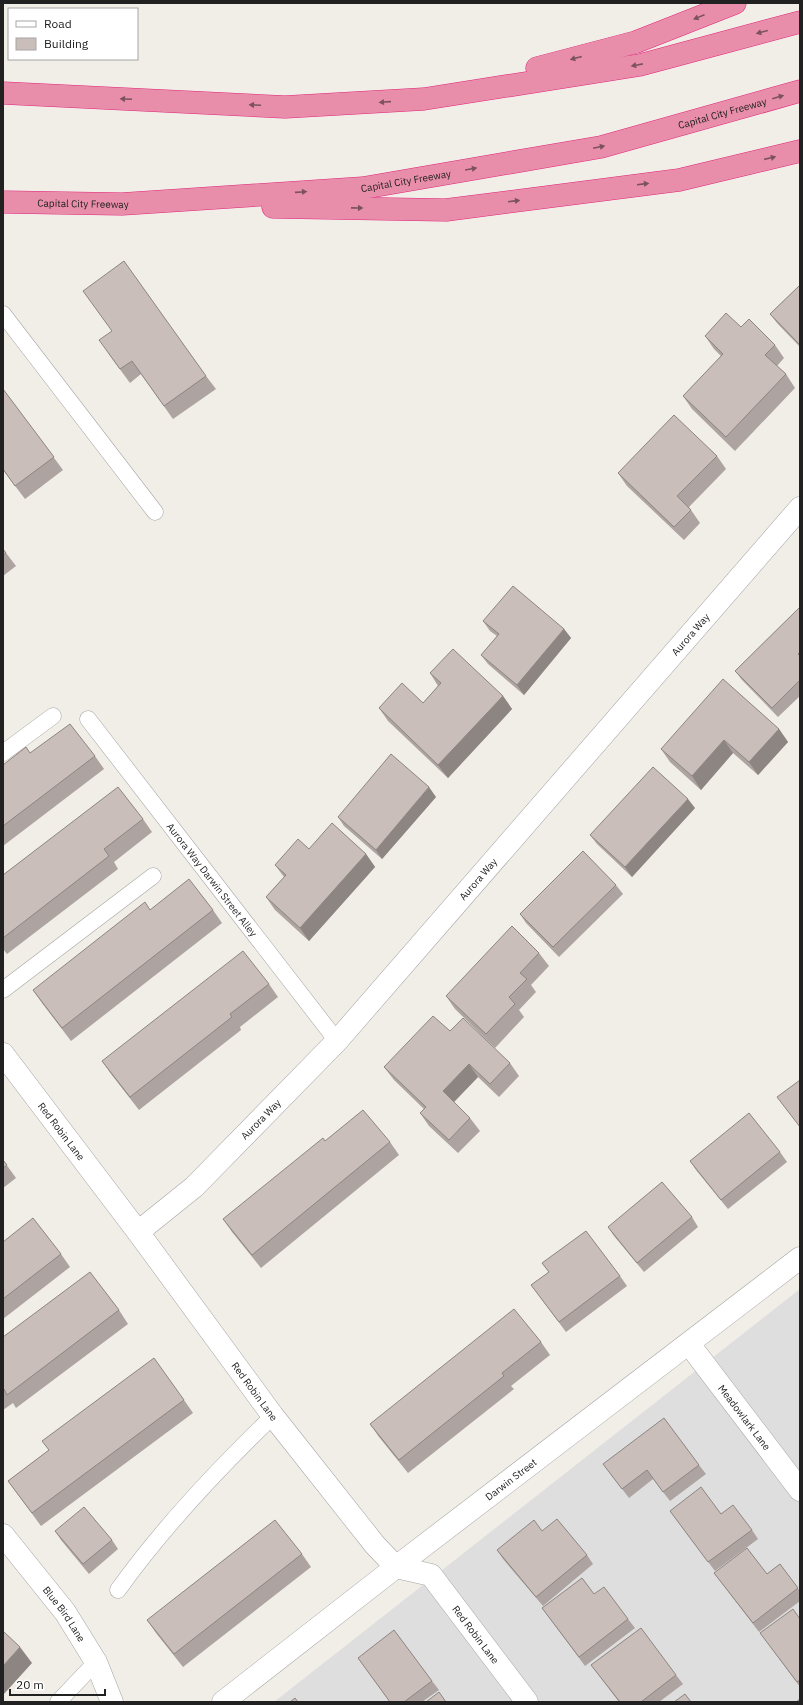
<svg xmlns="http://www.w3.org/2000/svg" width="803" height="1705" font-family="'IBM Plex Sans',sans-serif">
<style>
.residential{fill:#dfdede}
.lines{fill:none;stroke-linecap:round;stroke-linejoin:round}
.service-casing{stroke:#a5a5a5;stroke-width:17}
.minor-casing{stroke:#a5a5a5;stroke-width:23}
.motorway-casing{stroke:#e0247a;stroke-width:23}
.service{stroke:#fff;stroke-width:16}
.minor{stroke:#fff;stroke-width:22}
.motorway{stroke:#e98eaa;stroke-width:22}
.wall{fill:#ada3a0}
.shaded-wall{fill:#8d8582}
.building{fill:#c9beba;stroke:#8d8582}
.oneway{fill:#7b525f}
.labels{text-anchor:middle;stroke-width:3;stroke-linejoin:round;paint-order:stroke}
.street-label{font-size:10px;fill:#212121;stroke:#fff}
</style>
<rect width="100%" height="100%" fill="#f1ede7"/>
<polygon class="residential" points="800,1289 800,1702 274,1702"/>
<g class="lines">
<g class="service-casing">
<g id="service">
<polyline points="3,314 155,512"/>
<path id="s1" d="M88,719L337,1041"/>
<polyline points="3,753 53,716"/>
<polyline points="3,990 153,876"/>
<path d="M118,1590C163,1527 217,1470 273,1416"/>
<polyline points="58,1702 96,1662"/>
</g>
</g>
<g class="minor-casing">
<g id="minor">
<path id="s2" d="M3,1054L138,1232L273,1416L375,1545L396,1567L431,1575L527,1702"/>
<path id="s3" d="M138,1232L194,1187L337,1041L800,508"/>
<path id="s4" d="M689,1344L800,1490"/>
<path id="s5" d="M3,1535L65,1612L96,1662L112,1702"/>
<path id="s6" d="M223,1702L396,1567L800,1258"/>
</g>
</g>
<g class="motorway-casing">
<g id="motorway">
<polyline points="537,68 636,42 735,3"/>
<polyline points="3,93 285,107 424,99 640,65 800,22"/>
<path id="s7" d="M3,202L122,204L363,188L601,147L800,91"/>
<polyline points="273,207 446,210 679,180 800,151"/>
</g>
</g>
<use href="#service" class="service"/>
<use href="#minor" class="minor"/>
<use href="#motorway" class="motorway"/>
</g>
<g class="wall">
<polygon points="800,285 800,347 777,323 770,314"/>
<polygon points="741,327 775,345 784,358 777,366 786,374 795,388 735,451 692,409 683,396 721,356 714,349 705,336"/>
<polygon points="108,353 206,376 216,389 173,419 141,374 130,383"/>
<polygon points="3,389 63,470 25,499 3,470"/>
<polygon points="717,456 726,469 689,507 691,510 700,523 684,540 627,486 618,473"/>
<polygon points="3,549 16,566 3,576"/>
<polygon points="800,607 800,696 778,717 742,680 735,671"/>
<polygon points="483,621 564,629 571,638 524,695 488,664 481,655 497,636 490,631"/>
<polygon points="430,673 503,696 512,709 448,778 388,721 379,708 423,703 438,686"/>
<polygon points="779,729 788,742 758,775 733,753 701,790 670,762 661,749"/>
<polygon points="30,753 95,756 104,769 3,846 3,765"/>
<polygon points="436,797 382,859 344,826 338,817"/>
<polygon points="695,808 632,877 597,844 590,835"/>
<polygon points="143,819 152,832 114,862 118,869 7,954 3,949 3,875"/>
<polygon points="366,854 375,867 309,941 275,910 266,897 284,877 275,865"/>
<polygon points="616,885 623,894 559,957 526,923 520,914"/>
<polygon points="150,910 213,910 222,923 71,1041 42,1003 33,990"/>
<polygon points="539,953 549,966 531,985 536,992 519,1010 524,1017 495,1048 455,1009 446,996"/>
<polygon points="269,984 278,997 240,1027 241,1030 139,1110 111,1074 102,1061"/>
<polygon points="450,1031 510,1063 519,1076 499,1097 478,1077 454,1102 470,1118 480,1131 458,1153 429,1126 420,1113 424,1109 394,1080 384,1067"/>
<polygon points="325,1141 390,1142 399,1155 261,1268 232,1232 223,1219"/>
<polygon points="780,1152 787,1162 728,1209 696,1170 690,1161"/>
<polygon points="3,1160 16,1178 3,1188"/>
<polygon points="692,1217 698,1227 644,1272 614,1236 608,1227"/>
<polygon points="3,1242 61,1254 70,1267 3,1319"/>
<polygon points="542,1263 620,1276 627,1286 566,1332 531,1285 549,1272"/>
<polygon points="119,1310 128,1324 16,1408 13,1403 3,1410 3,1337"/>
<polygon points="541,1342 550,1355 511,1386 514,1389 408,1473 379,1437 370,1424"/>
<polygon points="184,1400 193,1413 41,1526 8,1481 49,1450"/>
<polygon points="603,1464 699,1465 706,1474 670,1501 653,1479 629,1498"/>
<polygon points="670,1511 721,1514 752,1530 758,1539 715,1571"/>
<polygon points="55,1531 112,1540 118,1549 89,1574 61,1540"/>
<polygon points="542,1531 587,1555 593,1564 543,1606 503,1559 497,1550"/>
<polygon points="302,1554 311,1567 183,1667 156,1633 147,1620"/>
<polygon points="780,1564 800,1591 800,1601 759,1632 714,1573 767,1574"/>
<polygon points="594,1594 628,1619 635,1628 585,1666 542,1608"/>
<polygon points="800,1619 800,1687 767,1642"/>
<polygon points="358,1658 432,1681 439,1690 422,1702 390,1702"/>
<polygon points="591,1665 676,1675 683,1684 659,1702 619,1702"/>
</g>
<g class="shaded-wall">
<polygon points="564,629 571,638 524,695 517,685"/>
<polygon points="503,696 512,709 448,778 438,765"/>
<polygon points="779,729 788,742 758,775 749,762"/>
<polygon points="724,740 733,753 701,790 692,776"/>
<polygon points="429,787 436,797 382,859 376,850"/>
<polygon points="688,799 695,808 632,877 625,867"/>
<polygon points="366,854 375,867 309,941 300,928"/>
<polygon points="469,1064 478,1077 452,1104 443,1091"/>
<polygon points="20,1647 32,1663 3,1695 3,1666"/>
</g>
<g class="building">
<polygon points="124,261 206,376 164,406 132,361 120,369 99,340 112,331 83,291"/>
<polygon points="800,285 800,345 770,314"/>
<polygon points="726,313 741,327 749,319 775,345 765,355 786,374 726,437 683,396 723,354 705,336"/>
<polygon points="3,389 54,457 15,486 3,469"/>
<polygon points="674,415 717,456 677,496 691,510 674,527 618,473"/>
<polygon points="3,549 6,553 3,555"/>
<polygon points="513,586 564,629 517,685 481,655 499,634 483,621"/>
<polygon points="800,607 800,652 798,654 800,656 800,680 772,708 735,671"/>
<polygon points="453,649 503,696 438,765 379,708 402,683 423,703 441,683 430,673"/>
<polygon points="723,679 779,729 749,762 724,740 692,776 661,749"/>
<polygon points="70,724 95,756 3,826 3,765 26,747 30,753"/>
<polygon points="391,754 429,787 376,850 338,817"/>
<polygon points="653,767 688,799 625,867 590,835"/>
<polygon points="118,787 143,819 104,849 109,856 3,938 3,875"/>
<polygon points="332,823 366,854 300,928 266,897 286,875 275,865 298,839 309,849"/>
<polygon points="583,851 616,885 553,947 520,914"/>
<polygon points="189,879 213,910 62,1028 33,990 145,902 150,910"/>
<polygon points="512,926 539,953 520,973 527,979 509,997 515,1004 486,1034 446,996"/>
<polygon points="243,951 269,984 230,1014 232,1017 130,1097 102,1061"/>
<polygon points="433,1016 450,1031 463,1018 510,1063 490,1084 469,1064 443,1091 470,1118 449,1140 420,1113 426,1107 384,1067"/>
<polygon points="800,1080 800,1127 777,1097"/>
<polygon points="363,1110 390,1142 252,1255 223,1219 323,1138 325,1141"/>
<polygon points="749,1113 780,1152 721,1200 690,1161"/>
<polygon points="3,1160 7,1165 3,1168"/>
<polygon points="662,1182 692,1217 637,1263 608,1227"/>
<polygon points="33,1218 61,1254 3,1299 3,1242"/>
<polygon points="586,1231 620,1276 559,1322 531,1285 549,1272 542,1263"/>
<polygon points="90,1272 119,1310 7,1395 4,1389 3,1390 3,1337"/>
<polygon points="514,1309 541,1342 502,1373 504,1376 399,1460 370,1424"/>
<polygon points="154,1358 184,1400 32,1513 8,1481 49,1450 42,1441"/>
<polygon points="664,1418 699,1465 663,1492 647,1470 622,1489 603,1464"/>
<polygon points="701,1487 721,1514 733,1505 752,1530 708,1562 670,1511"/>
<polygon points="84,1507 112,1540 83,1564 55,1531"/>
<polygon points="557,1519 587,1555 536,1597 497,1550 534,1520 542,1531"/>
<polygon points="275,1520 302,1554 174,1654 147,1620"/>
<polygon points="747,1548 767,1574 780,1564 798,1588 753,1623 714,1573"/>
<polygon points="582,1578 594,1594 604,1587 628,1619 579,1657 542,1608"/>
<polygon points="793,1609 800,1619 800,1680 797,1682 760,1633"/>
<polygon points="641,1628 676,1675 641,1702 620,1702 591,1665"/>
<polygon points="394,1630 432,1681 404,1702 390,1702 358,1658"/>
<polygon points="3,1631 20,1647 3,1666"/>
<polygon points="439,1692 446,1702 426,1702"/>
<polygon points="685,1694 691,1702 674,1702"/>
<polygon points="295,1698 298,1702 290,1702"/>
<polygon points="800,1699 800,1702 796,1702"/>
</g>
<defs><path id="oneway-solid" d="M-6-.8H1V-3.2L6.5 0L1 3.2V.8H-6Z"/></defs>
<g class="oneway">
<use href="#oneway-solid" transform="translate(699 17) rotate(158)"/>
<use href="#oneway-solid" transform="translate(762 32) rotate(165)"/>
<use href="#oneway-solid" transform="translate(576 58) rotate(165)"/>
<use href="#oneway-solid" transform="translate(637 65) rotate(169)"/>
<use href="#oneway-solid" transform="translate(778 97) rotate(-16)"/>
<use href="#oneway-solid" transform="translate(126 99) rotate(-177)"/>
<use href="#oneway-solid" transform="translate(385 102) rotate(176)"/>
<use href="#oneway-solid" transform="translate(255 105) rotate(-177)"/>
<use href="#oneway-solid" transform="translate(599 147) rotate(-12)"/>
<use href="#oneway-solid" transform="translate(770 158) rotate(-13)"/>
<use href="#oneway-solid" transform="translate(471 169) rotate(-10)"/>
<use href="#oneway-solid" transform="translate(643 184) rotate(-7)"/>
<use href="#oneway-solid" transform="translate(301 192) rotate(-4)"/>
<use href="#oneway-solid" transform="translate(514 201) rotate(-7)"/>
<use href="#oneway-solid" transform="translate(357 208) rotate(1)"/>
</g>
<g class="labels">
<g class="street-label">
<text dy="4" stroke="none"><textPath href="#s7" startOffset="728">Capital City Freeway</textPath></text>
<text dy="4" stroke="none"><textPath href="#s7" startOffset="404">Capital City Freeway</textPath></text>
<text dy="4" stroke="none"><textPath href="#s7" startOffset="80">Capital City Freeway</textPath></text>
<text dy="4" stroke="none"><textPath href="#s3" startOffset="815">Aurora Way</textPath></text>
<text dy="4" stroke="none"><textPath href="#s3" startOffset="491">Aurora Way</textPath></text>
<text dy="4" stroke="none"><textPath href="#s1" startOffset="203">Aurora Way Darwin Street Alley</textPath></text>
<text dy="4" stroke="none"><textPath href="#s3" startOffset="167">Aurora Way</textPath></text>
<text dy="4" stroke="none"><textPath href="#s2" startOffset="97">Red Robin Lane</textPath></text>
<text dy="4" stroke="none"><textPath href="#s2" startOffset="421">Red Robin Lane</textPath></text>
<text dy="4" stroke="none"><textPath href="#s4" startOffset="92">Meadowlark Lane</textPath></text>
<text dy="4" stroke="none"><textPath href="#s6" startOffset="364">Darwin Street</textPath></text>
<text dy="4" stroke="none"><textPath href="#s5" startOffset="100">Blue Bird Lane</textPath></text>
<text dy="4" stroke="none"><textPath href="#s2" startOffset="757">Red Robin Lane</textPath></text>
</g>
</g>
<rect width="803" height="1705" fill="none" stroke="#212121" stroke-width="8"/>
<rect x="8" y="8" width="130" height="52" fill="#ffffff" stroke="#a6a6a6"/>
<rect x="16" y="21" width="20" height="6" fill="#ffffff" stroke="#a6a6a6"/>
<text x="44" y="28" font-size="12" fill="#212121">Road</text>
<rect x="16" y="38" width="20" height="12" fill="#c9beba" stroke="#a6a6a6"/>
<text x="44" y="48" font-size="12" fill="#212121">Building</text>
<path d="M10 1689v6h95v-6" fill="none" stroke="#212121" stroke-width="2"/>
<text x="16" y="1689" font-size="12" fill="#212121" stroke="#ffffff" stroke-width="3" paint-order="stroke">20 m</text>
</svg>
